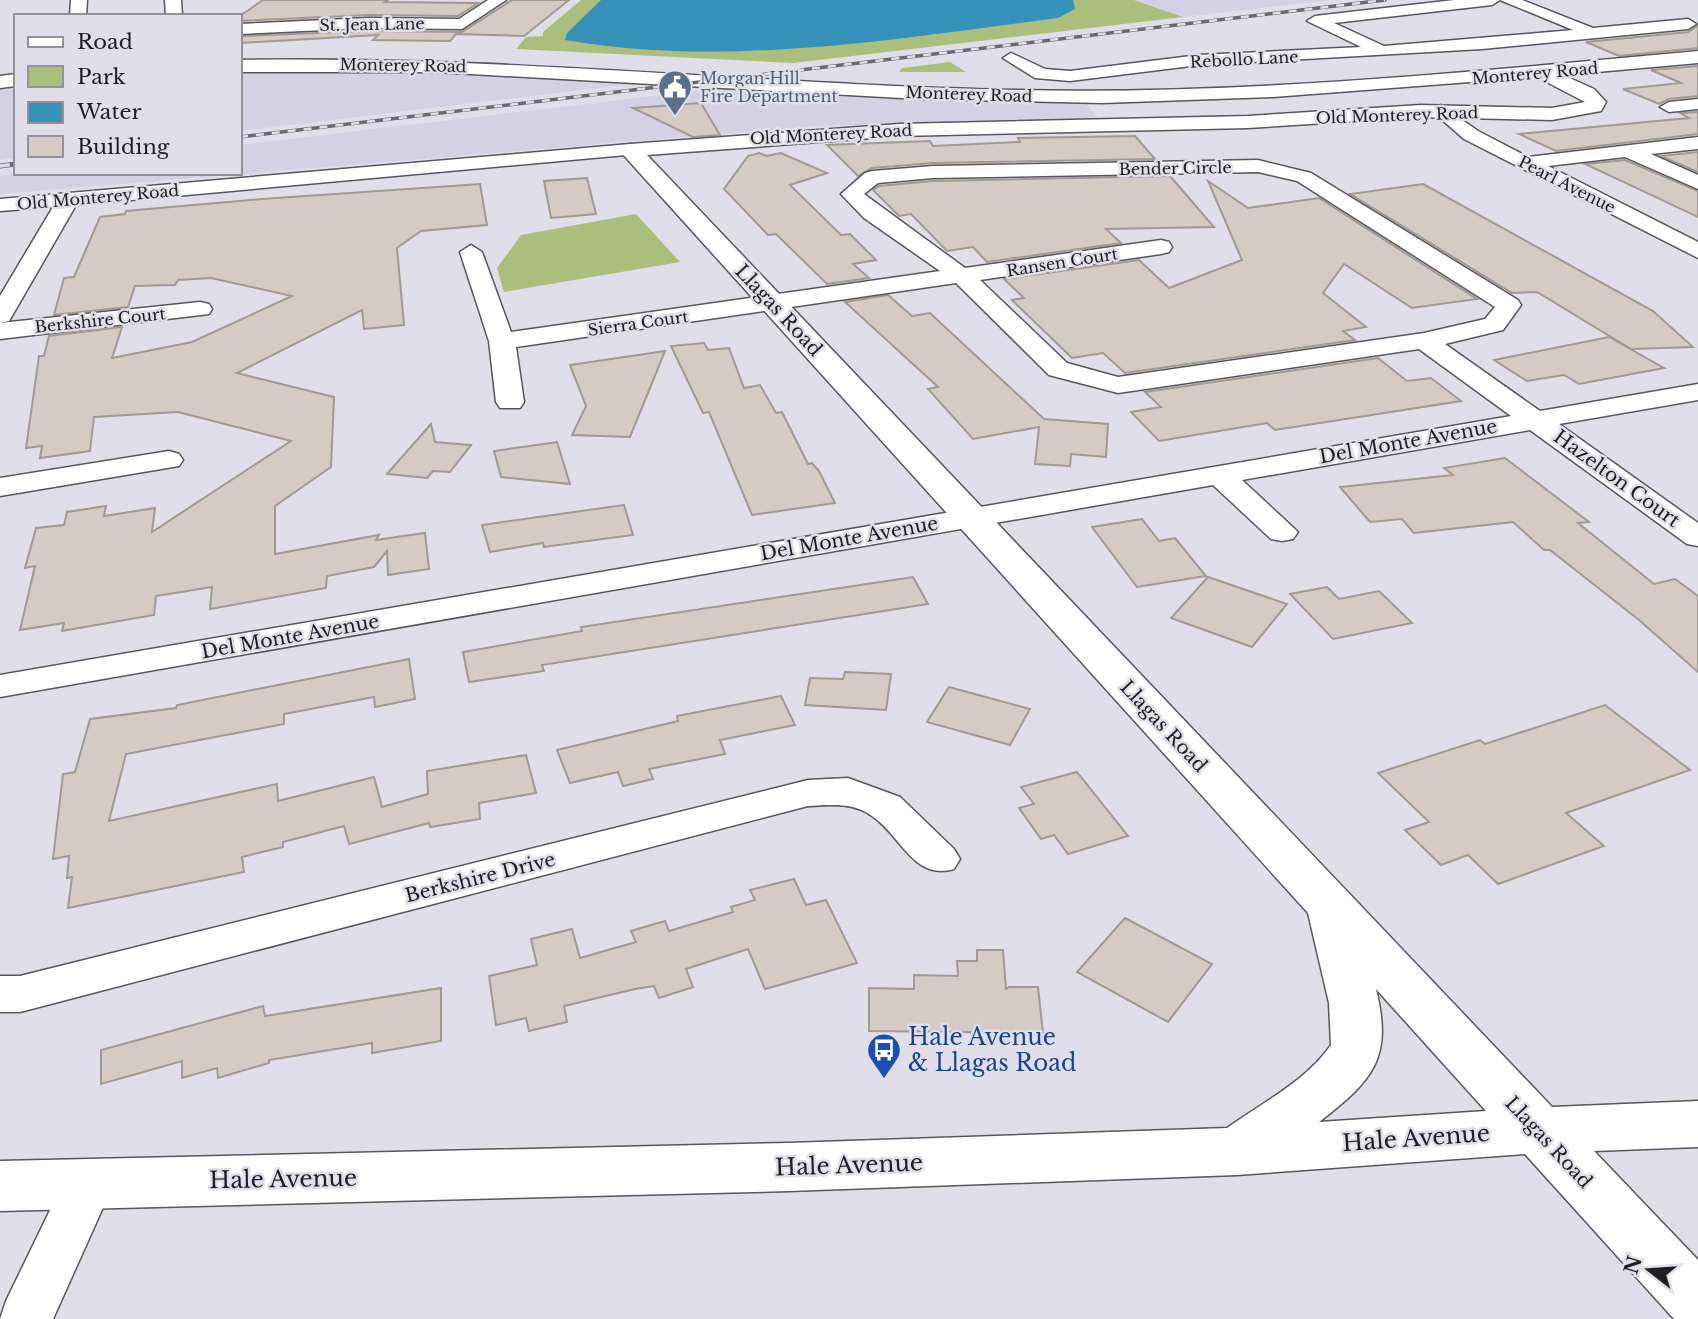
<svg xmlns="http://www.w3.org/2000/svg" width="1698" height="1319" font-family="'Libre Baskerville',serif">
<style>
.built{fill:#d4d1e2}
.green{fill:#acbe7c}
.water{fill:#3692b9}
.building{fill:#d3cbc4;stroke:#a19992;stroke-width:2}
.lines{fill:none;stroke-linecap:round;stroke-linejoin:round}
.street-casing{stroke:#58565e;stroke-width:3}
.secondary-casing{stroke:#58565e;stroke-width:3}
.street{fill:#fff;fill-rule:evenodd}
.secondary{fill:#fff;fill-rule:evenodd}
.rail-far1-casing{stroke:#6a696f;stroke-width:3.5}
.rail-casing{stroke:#6a696f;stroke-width:5}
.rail-far1{stroke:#e0dee8;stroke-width:2.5;stroke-dasharray:8;stroke-linecap:butt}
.rail{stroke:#e0dee8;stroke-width:3.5;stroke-dasharray:10;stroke-linecap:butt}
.labels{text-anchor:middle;stroke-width:5;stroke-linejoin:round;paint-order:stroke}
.far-street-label{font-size:16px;fill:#1f1f22;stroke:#e0dee8}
.far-service-label{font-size:16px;fill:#4e5e75;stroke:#e0dee8;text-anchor:start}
.street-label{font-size:19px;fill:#1f1f22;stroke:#e0dee8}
.near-transit-label{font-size:23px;fill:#164399;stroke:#e0dee8;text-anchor:start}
.near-street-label{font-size:23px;fill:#1f1f22;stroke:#e0dee8}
</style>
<rect width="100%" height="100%" fill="#e0dee8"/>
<g class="built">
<polygon points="1134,0 1330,0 1183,17"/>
<polygon points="350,70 474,71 655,81 240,131 240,72"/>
<polygon points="16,85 16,158 0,160 0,87"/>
<polygon points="737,86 924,98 1085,102 1099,119 815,126 0,194 0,175 240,173 240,145"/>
</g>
<g class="green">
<polygon points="581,0 1134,0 1183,17 793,63 516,49 526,37 543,36 543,32"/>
<polygon points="950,62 966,72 899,72 902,68"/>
<polygon points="636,214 680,262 504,292 497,268 521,235"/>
</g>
<path class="water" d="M601,0H1073L1075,9L1058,18C895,39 728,68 565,40L567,33Z"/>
<g class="building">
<polygon points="263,0 388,0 385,2 478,3 458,16 369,15 240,21 240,16"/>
<polygon points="512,0 569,0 524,36 456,34 450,41 373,40 378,35 240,43 240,36 369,31 462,32"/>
<polygon points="1698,25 1698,48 1619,56 1586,42 1688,32"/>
<polygon points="1698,66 1698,96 1669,99 1659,104 1623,89 1681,83 1651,70"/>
<polygon points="701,103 720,135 693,137 633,108"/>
<polygon points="1698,112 1698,134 1556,151 1519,134 1689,118 1680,113"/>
<polygon points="1135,136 1155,159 933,163 872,168 858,176 827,145 930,141 933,146 1020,142 1018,138"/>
<polygon points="1698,152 1698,172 1661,156"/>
<polygon points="759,153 767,156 781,153 827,173 790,185 841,235 850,234 876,260 853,264 869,278 827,284 776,234 768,235 724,189 748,156"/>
<polygon points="1625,160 1698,191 1698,217 1585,164"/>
<polygon points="1170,176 1214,227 1106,229 1121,243 987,262 973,247 947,251 911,214 899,216 873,190 879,186 933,181"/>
<polygon points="587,178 596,214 551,218 544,181"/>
<polygon points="1208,181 1248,208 1319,198 1477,299 1412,308 1344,264 1323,293 1366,327 1343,331 1355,340 1125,373 1103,353 1072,358 1012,300 1024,298 1004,279 1139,260 1169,288 1242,260"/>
<polygon points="480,184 487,225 421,231 397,248 404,325 364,329 362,310 237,373 334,397 331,467 275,506 275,554 379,535 376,540 425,533 429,569 388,575 387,551 374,567 327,576 326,588 210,609 212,587 156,596 154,615 62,631 64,623 20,630 35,566 25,568 36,528 64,525 67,512 106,506 104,516 155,508 152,532 291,441 178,412 94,417 90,451 40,458 42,446 26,448 39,356 44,356 49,336 122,327 112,358 192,342 292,296 211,278 178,280 175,285 135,286 128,307 54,315 64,278 74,277 100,217 125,214 126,211 262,199"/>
<polygon points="1423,184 1653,311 1693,347 1631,349 1537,292 1512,293 1350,194"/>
<polygon points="888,295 912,316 930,313 1044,419 1108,424 1106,457 1071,454 1070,466 1035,464 1039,427 973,439 928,389 938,387 845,302"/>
<polygon points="1609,337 1664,368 1579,384 1564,375 1527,381 1494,360"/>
<polygon points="704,343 708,350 729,348 744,388 760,385 776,413 782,412 808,464 812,463 819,471 835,503 752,515 709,412 703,413 671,346"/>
<polygon points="665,351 630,437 572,435 586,406 570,365"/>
<polygon points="1378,358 1407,381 1431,378 1461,401 1275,430 1267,423 1159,441 1131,412 1161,407 1145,392"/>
<polygon points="431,424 435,442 471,445 450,472 433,471 427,478 387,474"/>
<polygon points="557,442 570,484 501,477 494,451"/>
<polygon points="1505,458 1589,522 1578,523 1654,584 1675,579 1698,596 1698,672 1639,620 1550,550 1544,550 1513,522 1414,533 1402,519 1370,522 1340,487 1453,475 1444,468"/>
<polygon points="624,505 633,535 544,547 543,543 490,552 482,525"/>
<polygon points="1142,519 1159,541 1175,538 1206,576 1137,587 1092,527"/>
<polygon points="913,577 928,604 542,665 544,671 469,682 463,652 582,631 581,627"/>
<polygon points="1208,577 1287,604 1252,647 1171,618"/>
<polygon points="1327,587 1339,599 1379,591 1412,623 1333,639 1290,594"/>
<polygon points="409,659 415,699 375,707 374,697 284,714 284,724 126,754 109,821 277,784 278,801 374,777 382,807 428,794 427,771 526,755 536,793 479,803 480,819 430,827 429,823 349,844 344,826 283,842 283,847 242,857 244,872 68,908 72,877 67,878 69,856 53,859 63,774 75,772 90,719 176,708 177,705"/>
<polygon points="845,672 891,674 886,710 805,705 810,678 843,679"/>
<polygon points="949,687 1030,709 1010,745 927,722"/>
<polygon points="781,696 795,725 720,740 725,754 649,769 653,779 623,786 618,772 570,783 557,750 678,721 677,716"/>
<polygon points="1605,705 1690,770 1566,813 1604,846 1498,884 1468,855 1441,865 1405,830 1429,822 1378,773 1480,740 1485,744"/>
<polygon points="1077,772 1128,836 1068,854 1054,835 1041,839 1019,808 1034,804 1021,787"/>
<polygon points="794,879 806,905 826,900 857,963 765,989 748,949 686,969 693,987 659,998 654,986 635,989 564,1006 567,1022 529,1031 526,1018 496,1025 489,976 537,965 531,939 572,929 580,958 636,942 631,931 665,921 669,931 733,912 731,907 755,900 750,890"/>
<polygon points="1125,918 1212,964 1168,1022 1077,972"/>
<polygon points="977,950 1003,950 1006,989 1009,987 1038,987 1043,1033 869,1031 869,988 914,989 914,975 958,976 957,961 977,961"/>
<polygon points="441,988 441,1041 372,1053 372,1043 269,1060 269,1063 218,1078 217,1068 182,1078 182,1061 101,1084 101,1050 263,1006 265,1016"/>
</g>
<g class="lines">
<g class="street-casing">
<g id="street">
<polygon points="71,0 87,0 86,16 70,16"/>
<polygon points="165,0 181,0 182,16 166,16"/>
<polygon points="488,0 506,0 462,29 369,28 240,34 240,24 369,18 459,19"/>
<polygon points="1454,0 1500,0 1492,5 1334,23 1384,46 1573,30 1500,0 1522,0 1593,28 1688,19 1696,24 1688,29 1482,49 1199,65 1070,81 1035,78 1003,58 1011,53 1045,69 1070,71 1199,55 1361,47 1307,21 1315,16"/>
<polygon points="1698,99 1698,109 1669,112 1660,107 1669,102"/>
<polygon points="1441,105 1478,131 1528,157 1698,137 1698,149 1651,154 1698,175 1698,189 1625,157 1548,166 1698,242 1698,258 1464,139 1432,111"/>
<polygon points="630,144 637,146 640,150 637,154 76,205 12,316 9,321 0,323 0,296 53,207 0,211 0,199"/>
<path d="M1258,160L1311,173L1518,300L1521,305L1503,330L1445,344L1540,411L1698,384V400L1559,424L1698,523V546L1687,544L1530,430L1242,480L1298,532L1293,539L1282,541L1271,539L1213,485L0,697V675L1511,416L1419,349L1118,393L1049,375L956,283L516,347L524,402L520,408H500L496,402L489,341L460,252L471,245L482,252L511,332L940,271L864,218L841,194L865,173L872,171L933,166ZM1258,172L1297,181L1495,307L1485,319L1424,333L1118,377L1067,363L980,280L1161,254L1169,252L1172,247L1169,242L1161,240L965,268L864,194L878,183L933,178Z"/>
<polygon points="200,302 209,304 212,309 209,314 0,339 0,323"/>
<polygon points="169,451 179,454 183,460 179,466 0,496 0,478"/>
<path d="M848,778L900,797L954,849L960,859L954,869C913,881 901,835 872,816C853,802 830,805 808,806L20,1012H0V976H20L808,780Z"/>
<polygon points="89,1161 107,1167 114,1183 53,1319 0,1319 6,1301 71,1167"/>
</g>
</g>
<g class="secondary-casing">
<g id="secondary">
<path d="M1698,51V63L1563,75L1594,89L1606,102L1601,111L1552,120L1421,117L1248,128L900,136L647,155L1552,1107L1698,1101V1147L1594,1151L1698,1260V1319H1674L1525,1154L1237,1175L789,1191L0,1211V1161L789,1143L1227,1128C1262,1103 1306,1081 1331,1045L1329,1003L1308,913L619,150L630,144L900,124L1248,116L1421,105L1552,108L1585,102L1537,77L1273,97L1102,103L920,99L435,72H240V60C499,55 758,85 1017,90C1245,95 1472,72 1698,51ZM1376,989L1486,1111L1319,1122C1373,1080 1393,1059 1376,989Z"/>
<polygon points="16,74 16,86 0,88 0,76"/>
</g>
</g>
<use href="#street" class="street"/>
<use href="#secondary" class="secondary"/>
<g class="rail-far1-casing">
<polyline id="rail-far1" points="240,137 1385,0"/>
</g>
<g class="rail-casing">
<polyline id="rail" points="0,166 16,164"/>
</g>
<use href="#rail-far1" class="rail-far1"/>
<use href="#rail" class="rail"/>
</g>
<defs>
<g id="civic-pin" transform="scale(1.75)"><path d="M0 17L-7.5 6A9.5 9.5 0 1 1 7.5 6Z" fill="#5c6f8a" stroke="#e0dee8"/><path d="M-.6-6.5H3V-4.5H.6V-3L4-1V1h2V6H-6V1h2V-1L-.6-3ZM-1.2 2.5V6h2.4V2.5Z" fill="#fff"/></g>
<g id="bus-pin" transform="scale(1.75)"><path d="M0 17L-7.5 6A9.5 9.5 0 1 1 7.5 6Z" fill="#1a4fb4" stroke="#e0dee8"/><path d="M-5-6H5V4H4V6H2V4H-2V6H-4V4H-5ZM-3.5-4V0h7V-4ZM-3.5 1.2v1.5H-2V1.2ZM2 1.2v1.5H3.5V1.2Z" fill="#fff"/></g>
</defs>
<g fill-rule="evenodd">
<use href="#civic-pin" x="675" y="87"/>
<use href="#bus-pin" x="884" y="1050"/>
</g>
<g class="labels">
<g class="far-street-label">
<text transform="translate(372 24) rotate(-1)" y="6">St. Jean Lane</text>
<text transform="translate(1244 59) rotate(-3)" y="6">Rebollo Lane</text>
<text transform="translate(403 65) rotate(1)" y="6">Monterey Road</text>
<text transform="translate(1535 73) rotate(-5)" y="6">Monterey Road</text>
<text transform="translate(969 94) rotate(2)" y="6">Monterey Road</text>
<text transform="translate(1397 115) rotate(-2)" y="6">Old Monterey Road</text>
<text transform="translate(831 134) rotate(-3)" y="6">Old Monterey Road</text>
<text transform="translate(1175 168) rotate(-1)" y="6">Bender Circle</text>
<text transform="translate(1567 184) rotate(27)" y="6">Pearl Avenue</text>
<text transform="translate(98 197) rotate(-5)" y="6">Old Monterey Road</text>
<text transform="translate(1062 262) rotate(-9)" y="6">Ransen Court</text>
<text transform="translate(100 320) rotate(-6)" y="6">Berkshire Court</text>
<text transform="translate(638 323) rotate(-8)" y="6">Sierra Court</text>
</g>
<g class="far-service-label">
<text x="700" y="84">Morgan Hill<tspan x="700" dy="18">Fire Department</tspan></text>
</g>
<g class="street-label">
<text transform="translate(779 310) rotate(47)" y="7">Llagas Road</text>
<text transform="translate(1408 441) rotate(-10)" y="7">Del Monte Avenue</text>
<text transform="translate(1617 478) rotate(36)" y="7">Hazelton Court</text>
<text transform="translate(849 538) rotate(-10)" y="7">Del Monte Avenue</text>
<text transform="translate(290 636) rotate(-10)" y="7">Del Monte Avenue</text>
<text transform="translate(1164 726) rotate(47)" y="7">Llagas Road</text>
<text transform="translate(480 877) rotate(-14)" y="7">Berkshire Drive</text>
<text transform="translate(1549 1142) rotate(47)" y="7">Llagas Road</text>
</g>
<g class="near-transit-label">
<text x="908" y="1045">Hale Avenue<tspan x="908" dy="26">&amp; Llagas Road</tspan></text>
</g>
<g class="near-street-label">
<text transform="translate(1416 1138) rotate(-4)" y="8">Hale Avenue</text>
<text transform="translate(849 1165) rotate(-2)" y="8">Hale Avenue</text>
<text transform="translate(283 1179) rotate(-1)" y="8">Hale Avenue</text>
</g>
</g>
<rect x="14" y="14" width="228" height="161" fill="#e0dee8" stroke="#939299" stroke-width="2"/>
<rect x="28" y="37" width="35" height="10" fill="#ffffff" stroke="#939299" stroke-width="2"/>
<text x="77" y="49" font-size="21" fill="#1f1f22">Road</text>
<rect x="28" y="66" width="35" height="21" fill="#acbe7c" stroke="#939299" stroke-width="2"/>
<text x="77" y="84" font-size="21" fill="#1f1f22">Park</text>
<rect x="28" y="102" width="35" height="21" fill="#3692b9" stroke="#939299" stroke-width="2"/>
<text x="77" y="119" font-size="21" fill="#1f1f22">Water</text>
<rect x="28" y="136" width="35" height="21" fill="#d3cbc4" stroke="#939299" stroke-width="2"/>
<text x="77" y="154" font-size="21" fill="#1f1f22">Building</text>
<g transform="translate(1649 1270) rotate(287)" stroke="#e0dee8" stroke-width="5" paint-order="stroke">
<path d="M0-5L12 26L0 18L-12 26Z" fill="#1f1f22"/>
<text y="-10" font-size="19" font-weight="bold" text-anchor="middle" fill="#1f1f22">N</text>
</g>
</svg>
